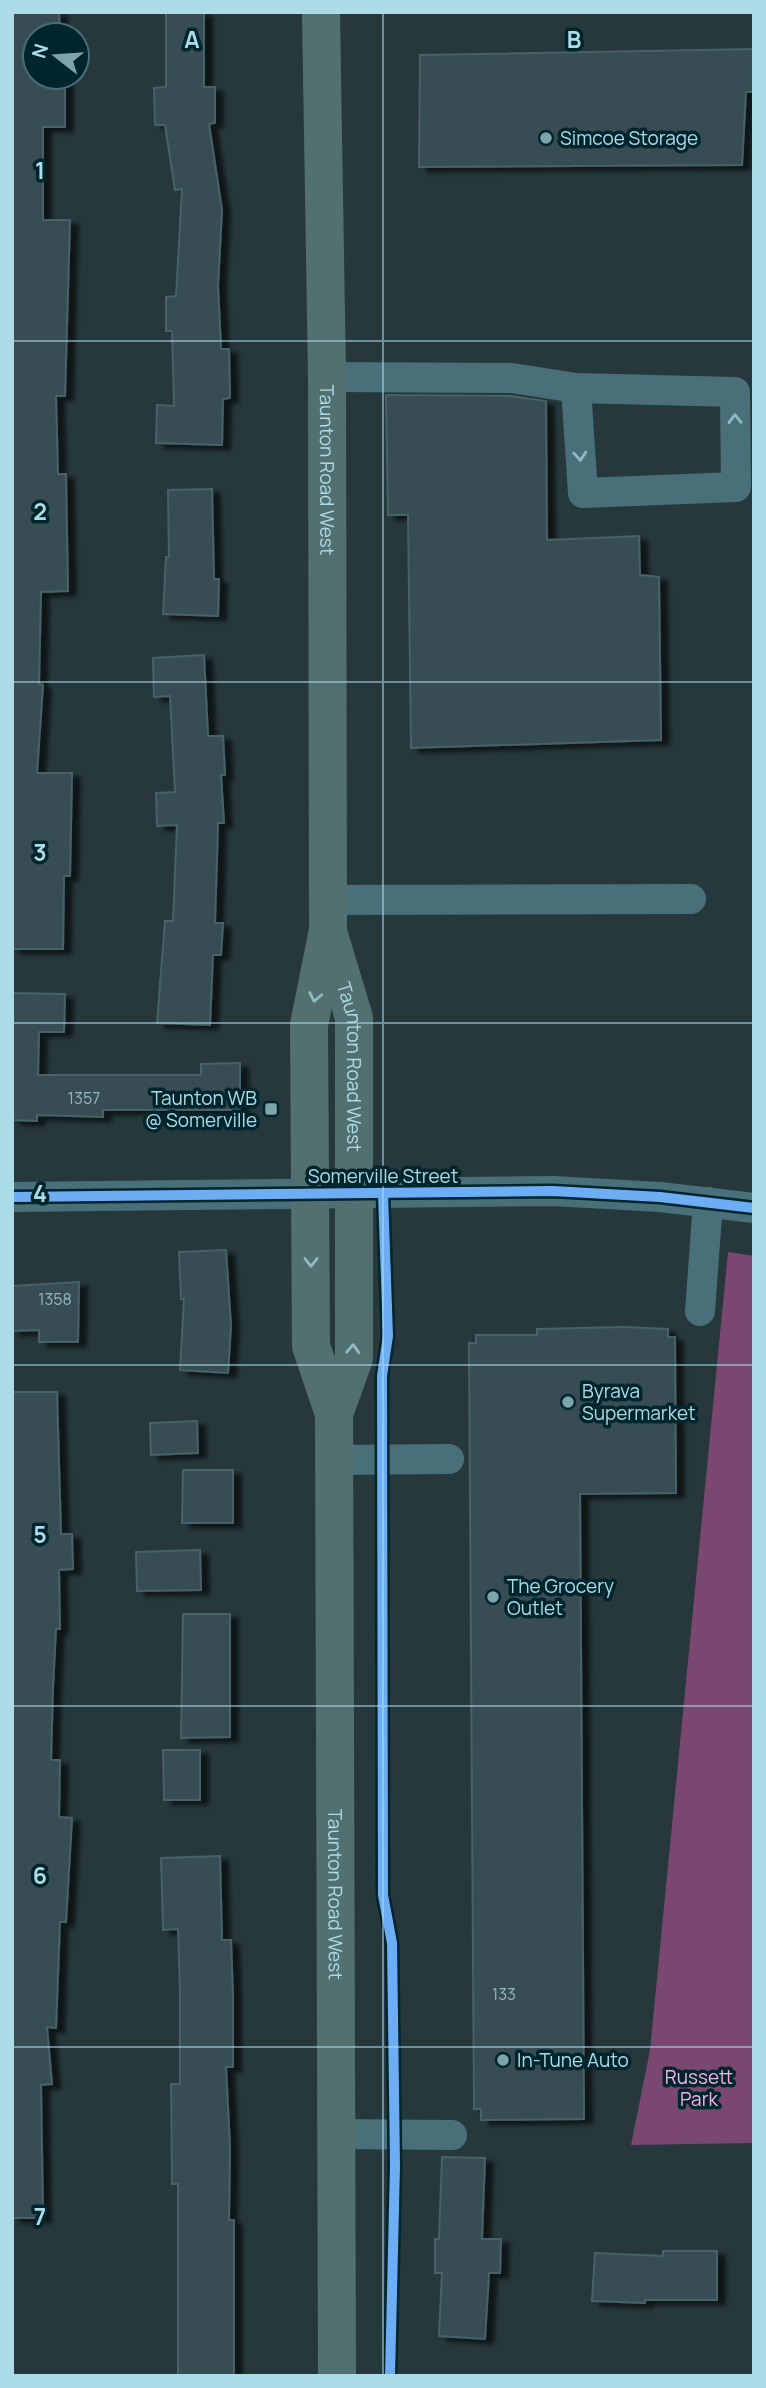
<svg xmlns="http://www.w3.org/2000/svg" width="766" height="2388" font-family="Manrope,sans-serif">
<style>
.green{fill:#7a4771}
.building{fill:#384d52;stroke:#466267;stroke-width:2;filter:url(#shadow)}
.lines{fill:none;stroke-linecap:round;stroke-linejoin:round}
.minor{stroke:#497078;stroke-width:30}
.major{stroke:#537070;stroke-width:38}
.cycleway-casing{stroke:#01252d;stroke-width:15}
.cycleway{stroke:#6dadf4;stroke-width:10}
.oneway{stroke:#8ebcc6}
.oneway2{stroke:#91bcc4}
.grid{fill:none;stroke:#acdce8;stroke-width:2;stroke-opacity:0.55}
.poi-dot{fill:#7da3ac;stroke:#01252d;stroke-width:2.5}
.labels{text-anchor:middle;stroke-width:7;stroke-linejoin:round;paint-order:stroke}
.number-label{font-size:16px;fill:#8fb8c2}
.poi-label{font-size:19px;fill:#acdce8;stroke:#01252d;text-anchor:start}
.street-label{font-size:19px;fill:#acdce8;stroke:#01252d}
.park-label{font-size:19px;fill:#f7b2e6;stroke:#01252d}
.grid-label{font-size:23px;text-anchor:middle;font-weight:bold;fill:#acdce8;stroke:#01252d;stroke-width:7;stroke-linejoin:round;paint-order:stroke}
</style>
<defs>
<filter id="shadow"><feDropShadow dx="8" dy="4.5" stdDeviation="2" flood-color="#0009"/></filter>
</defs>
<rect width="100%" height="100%" fill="#26383c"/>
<polygon class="green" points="728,1252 754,1256 754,2143 631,2145 650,2050"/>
<g class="building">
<polygon points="12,12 59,12 60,35 35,35 35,77 65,77 65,127 43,127 43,220 70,220 65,396 56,396 58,474 66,474 68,591 41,592 39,684 43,685 37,773 72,773 70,876 64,876 63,949 12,949"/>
<polygon points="166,12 204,12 204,87 215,87 215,123 209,124 222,210 218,285 221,349 229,349 230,398 223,399 222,445 156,443 157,405 174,406 172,331 166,331 166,297 176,296 182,189 175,190 165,125 155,125 154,88 166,87"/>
<polygon points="754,49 754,92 746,92 742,165 419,167 420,55"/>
<polygon points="386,395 511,396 546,401 547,540 639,536 640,575 659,577 661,740 411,748 408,515 388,515"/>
<polygon points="212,489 214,579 219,579 218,616 163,614 166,557 169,557 168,490"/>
<polygon points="204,655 208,736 223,736 225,775 221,775 224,823 218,823 215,923 223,923 221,955 213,955 210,1025 157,1023 165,921 173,921 177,825 157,826 156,793 175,792 170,696 154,697 153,658"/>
<polygon points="12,993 65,994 64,1032 39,1032 38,1075 201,1075 201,1064 240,1063 240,1110 103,1110 103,1117 37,1115 37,1121 12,1120"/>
<polygon points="226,1250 231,1326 228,1373 180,1370 184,1299 181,1299 179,1252"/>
<polygon points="79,1282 78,1342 39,1342 39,1330 12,1331 12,1286"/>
<polygon points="624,1327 668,1329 668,1337 675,1337 676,1493 580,1494 584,2119 481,2120 481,2109 474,2109 469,1343 476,1343 476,1335 537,1335 537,1329"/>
<polygon points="12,1392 57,1392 61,1534 72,1534 73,1569 59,1570 60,1629 56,1629 53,1687 51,1760 60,1760 59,1817 72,1818 66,1922 60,1922 56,2028 47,2027 52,2084 41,2085 43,2218 12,2218"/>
<polygon points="197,1421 198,1453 151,1455 150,1423"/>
<polygon points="183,1470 233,1470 233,1523 182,1523"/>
<polygon points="200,1550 201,1590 137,1591 136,1552"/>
<polygon points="183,1614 230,1614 230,1737 181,1738"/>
<polygon points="163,1750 200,1750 200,1800 164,1800"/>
<polygon points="220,1856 222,1940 231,1940 233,1997 233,2067 226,2067 230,2147 229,2220 234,2220 234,2376 178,2376 178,2184 172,2184 171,2084 180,2084 180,1990 178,1929 163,1930 161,1858"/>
<polygon points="442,2157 485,2158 482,2239 501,2239 500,2273 489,2273 485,2339 439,2336 442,2273 435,2273 435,2239 439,2239"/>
<polygon points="663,2251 717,2251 717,2300 645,2300 645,2303 592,2301 595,2253 663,2256"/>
</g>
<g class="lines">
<g class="minor">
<polyline points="327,377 512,378 576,388 735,392 736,487 583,493 576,388"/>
<polyline points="328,900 691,899"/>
<polyline points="12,1197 553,1191 660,1197 754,1208"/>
<polyline points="700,1311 708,1202"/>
<polyline points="335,1460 449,1459"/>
<polyline points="336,2134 452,2135"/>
</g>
<g class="major">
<path id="s1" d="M321,12L327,377L328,930L309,1025L311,1346L334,1414L337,2376"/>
<path id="s2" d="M329,935L354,1018V1358L334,1414"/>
</g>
<g class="cycleway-casing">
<g id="cycleway">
<polyline points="383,1194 388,1336 382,1376 383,1895 392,1943 395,2165 390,2376"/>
<polyline points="12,1197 553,1191 660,1197 754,1208"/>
</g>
</g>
<use href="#cycleway" class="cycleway"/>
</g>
<defs><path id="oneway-chevron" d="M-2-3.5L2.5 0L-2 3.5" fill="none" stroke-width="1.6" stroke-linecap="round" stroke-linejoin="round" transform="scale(1.75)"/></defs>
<g class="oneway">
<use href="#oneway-chevron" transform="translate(735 419) rotate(-91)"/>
<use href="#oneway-chevron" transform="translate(580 456) rotate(86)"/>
</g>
<g class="oneway2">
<use href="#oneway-chevron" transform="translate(315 997) rotate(101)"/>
<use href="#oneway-chevron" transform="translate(311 1262) rotate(90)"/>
<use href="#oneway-chevron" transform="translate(353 1349) rotate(-87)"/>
</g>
<path class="grid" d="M383,12V2376M12,341H754M12,682H754M12,1023H754M12,1365H754M12,1706H754M12,2047H754"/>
<g class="poi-dot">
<circle cx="546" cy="138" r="7"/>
<rect x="264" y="1102" width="14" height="14" rx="3.5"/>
<circle cx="568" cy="1402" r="7"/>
<circle cx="493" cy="1597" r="7"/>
<circle cx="503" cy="2060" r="7"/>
</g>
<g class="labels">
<g class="number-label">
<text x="84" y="1104">1357</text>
<text x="55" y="1305">1358</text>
<text x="504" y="2000">133</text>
</g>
<g class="poi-label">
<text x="560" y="145">Simcoe Storage</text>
<text x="257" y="1105" text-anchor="end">Taunton WB<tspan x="257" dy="22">@ Somerville</tspan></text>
<text x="582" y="1398">Byrava<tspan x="582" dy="22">Supermarket</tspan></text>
<text x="507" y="1593">The Grocery<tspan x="507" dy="22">Outlet</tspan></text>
<text x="517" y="2067">In-Tune Auto</text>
</g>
<g class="street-label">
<text dy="7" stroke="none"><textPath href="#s1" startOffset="458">Taunton Road West</textPath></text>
<text dy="7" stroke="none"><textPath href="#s2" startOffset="135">Taunton Road West</textPath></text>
<text x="383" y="1183">Somerville Street</text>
<text dy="7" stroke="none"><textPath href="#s1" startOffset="1888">Taunton Road West</textPath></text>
</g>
<g class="park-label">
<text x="699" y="2084">Russett<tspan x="699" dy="22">Park</tspan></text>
</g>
</g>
<g class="grid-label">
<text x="192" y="48">A</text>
<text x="574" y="48">B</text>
<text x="40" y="179">1</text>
<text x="40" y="520">2</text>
<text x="40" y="861">3</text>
<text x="40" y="1202">4</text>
<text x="40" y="1543">5</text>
<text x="40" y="1884">6</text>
<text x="40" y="2225">7</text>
</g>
<rect width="766" height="2388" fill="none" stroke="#acdce8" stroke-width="28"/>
<g transform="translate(56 56) rotate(287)"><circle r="33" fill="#01252d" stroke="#456e78" stroke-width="2"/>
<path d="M0-5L12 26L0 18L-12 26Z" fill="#7da3ac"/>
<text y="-10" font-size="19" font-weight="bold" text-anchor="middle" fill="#acdce8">N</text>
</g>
</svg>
